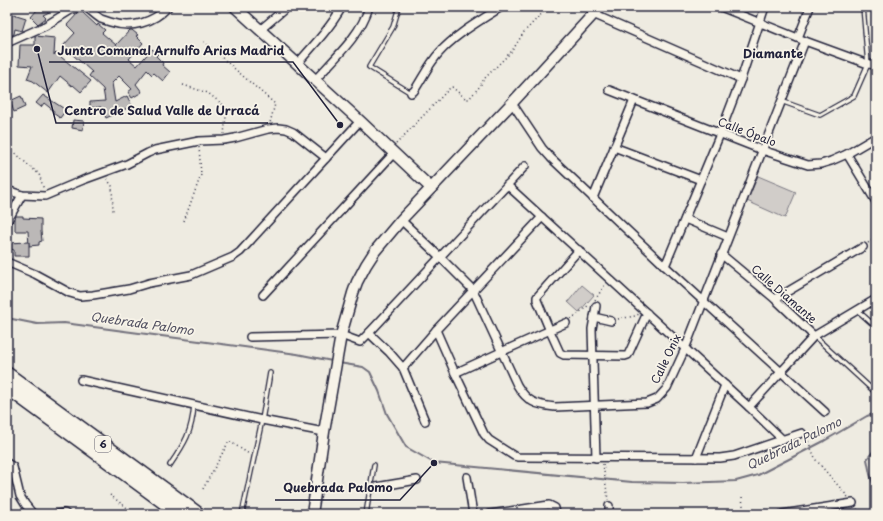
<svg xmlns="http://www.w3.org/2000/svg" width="883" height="521" font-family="'Playpen Sans',sans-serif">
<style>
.garden{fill:#d1cdc9;stroke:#7a7882}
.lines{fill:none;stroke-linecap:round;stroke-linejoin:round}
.stream{stroke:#716f7b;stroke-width:2}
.building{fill:#bbb8b7;stroke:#22223b}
.lane-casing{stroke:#22223b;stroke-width:6}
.street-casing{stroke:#22223b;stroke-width:10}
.secondary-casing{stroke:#22223b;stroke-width:13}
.highway-casing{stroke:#22223b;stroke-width:16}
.path{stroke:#22223b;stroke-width:1.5;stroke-dasharray:1 3;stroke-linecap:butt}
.lane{stroke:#f7f3e8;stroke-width:3.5}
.street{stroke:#f7f3e8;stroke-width:7}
.secondary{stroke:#f7f3e8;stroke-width:10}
.highway{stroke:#f7f3e8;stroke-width:13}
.labels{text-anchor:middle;stroke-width:3.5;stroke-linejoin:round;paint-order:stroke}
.shield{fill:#f7f3e8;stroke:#62616f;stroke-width:1}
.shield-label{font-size:10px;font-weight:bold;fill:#22223b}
.street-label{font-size:11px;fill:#22223b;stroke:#f7f3e8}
.neighbourhood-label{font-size:12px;font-weight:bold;fill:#22223b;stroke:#f7f3e8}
.water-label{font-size:12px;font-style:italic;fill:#504f60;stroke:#f7f3e8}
.leader{fill:none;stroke:#22223b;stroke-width:1.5}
.callout-dot{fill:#22223b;stroke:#f7f3e8;stroke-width:1.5}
.callout-label{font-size:12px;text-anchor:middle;font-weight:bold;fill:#22223b;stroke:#f7f3e8;stroke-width:3.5;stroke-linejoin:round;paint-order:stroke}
</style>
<rect width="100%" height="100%" fill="#eeebe1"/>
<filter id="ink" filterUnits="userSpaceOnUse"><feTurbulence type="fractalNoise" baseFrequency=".025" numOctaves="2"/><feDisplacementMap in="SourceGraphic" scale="8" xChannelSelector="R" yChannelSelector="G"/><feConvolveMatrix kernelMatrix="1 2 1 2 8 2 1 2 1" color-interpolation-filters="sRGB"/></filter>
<g filter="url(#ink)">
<g class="garden">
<polygon points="758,176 796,192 785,218 747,201"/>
<polygon points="582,285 594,295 579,312 568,302"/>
</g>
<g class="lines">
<g class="stream">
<polyline points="7,318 37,324 64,323 297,354 332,361"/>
<polyline points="339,363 363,367 370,372 379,391 387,414 406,447 434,463 632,482 683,483 736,481 758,475 824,441 867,416 876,413"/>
<polyline points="876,448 867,459 870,474 876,493"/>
</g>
</g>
<g class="building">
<polygon points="34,7 60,7 43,15 46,18 38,24 31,17 37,10"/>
<polygon points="7,12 26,18 22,31 15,29 14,34 7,38"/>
<polygon points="82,12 97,26 98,24 105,30 102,33 116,45 130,30 132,30 138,35 136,36 143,43 129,59 137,66 152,49 158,54 156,56 163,63 162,65 170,72 163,81 154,73 152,75 147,70 136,84 142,92 132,98 128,92 132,89 119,76 112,83 115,102 127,96 132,106 106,118 101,107 90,108 90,102 105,101 103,89 89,76 92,72 63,46 75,33 67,25 78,13"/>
<polygon points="35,36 55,38 54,55 56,53 91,81 81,92 73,85 72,86 60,76 48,93 33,81 27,79 32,66 19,65 20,45 35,45"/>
<polygon points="43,95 66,110 60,118 53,113 54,111 44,103 41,107 36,103"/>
<polygon points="21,96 25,107 14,112 10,101"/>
<polygon points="73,120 84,121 83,130 72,128"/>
<polygon points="16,216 23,216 23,218 41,219 41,231 42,241 39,242 39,245 29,246 28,231 15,231 15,218"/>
<polygon points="29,242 29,256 14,256 14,250 7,248 7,243"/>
</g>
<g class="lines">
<g class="lane-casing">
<g id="lane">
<polyline points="399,7 393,27 369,67 411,93"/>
<polyline points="781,101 820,115 854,96 868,64 863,7"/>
<polyline points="857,310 876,327"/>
<polyline points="814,336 876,393"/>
<path d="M170,465C185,443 192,432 194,405"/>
<polyline points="242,514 262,420 270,373"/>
<polyline points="366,514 374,465"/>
</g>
</g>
<g class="street-casing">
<g id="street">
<path d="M86,7C91,11 96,16 101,19C104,20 107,21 110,22C131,29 153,23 168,7"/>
<polyline points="721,7 805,41 868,64 876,65"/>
<polyline points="593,14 741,79"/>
<polyline points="260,30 287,7"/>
<polyline points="798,38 810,7"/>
<polyline points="7,43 45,26 71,10 83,7"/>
<path d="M297,64C313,46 330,28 342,7"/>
<path d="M315,80C334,59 361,35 369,7"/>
<polyline points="609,90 762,150 808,165 821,164 831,161 847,154 876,137"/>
<path d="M411,93L414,91C422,79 429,64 439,53C456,34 480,21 501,7"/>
<polyline points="512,103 542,148 551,158 665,266 825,412"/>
<polyline points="614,147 701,180"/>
<polyline points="847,154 876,202"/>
<polyline points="507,185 749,407 783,440"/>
<polyline points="7,190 22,195 45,196 83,180 127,164 148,153 155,150 199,141 224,140 235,138 268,129 278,128 286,129 293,132 326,158"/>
<polyline points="593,198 634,100"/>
<polyline points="685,219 728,237"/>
<path d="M401,220L440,257L473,290L517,385C527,402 536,405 555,407L647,403L657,399L667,388L685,349L805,41"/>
<polyline points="7,222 22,195"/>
<polyline points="579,250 537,297 537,300 550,331 560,353 564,355 625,356 628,355 647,313"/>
<polyline points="721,254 775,299 814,336 876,299"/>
<polyline points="7,262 35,274 70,293 80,296 93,295 129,289 149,283 191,275 233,257 240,252 360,121"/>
<polyline points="665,266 720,134 741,79 765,7"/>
<polyline points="263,295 394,153"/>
<polyline points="775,299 863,247"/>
<polyline points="596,306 592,329 596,458"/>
<polyline points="594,317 611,321"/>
<polyline points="436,330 455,373 484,434 489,440 514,456 518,457 720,458 734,456 802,433"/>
<polyline points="369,333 389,352 403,368 425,421"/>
<polyline points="250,337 341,335 360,342 369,333 525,166"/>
<polyline points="403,368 436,330 542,217"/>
<polyline points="455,373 501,352 566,323"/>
<polyline points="81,380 262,420 324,432"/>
<polyline points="749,407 781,372 814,336"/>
<polyline points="696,458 725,385"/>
<polyline points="7,463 13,467 20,496 25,504 33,514"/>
<polyline points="467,477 473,514"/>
<polyline points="370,488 417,480"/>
<polyline points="609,506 609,514"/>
<polyline points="58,514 64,513 66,514"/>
<polyline points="490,514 549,505 555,508 556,514"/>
<polyline points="782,514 853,503"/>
</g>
</g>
<g class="secondary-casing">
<g id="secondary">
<polyline points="235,7 360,121 431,188"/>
<polyline points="312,514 324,432 341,335 353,293 357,282 366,265 375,251 401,220 512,103 600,7"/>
</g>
</g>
<g class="highway-casing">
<g id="highway">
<polyline points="7,374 198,514"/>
<polyline points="7,387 180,514"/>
</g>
</g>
<g class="path">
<polyline points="204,42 275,104 270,123"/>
<polyline points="183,85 208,93 227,108 224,134"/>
<polyline points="396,144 450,88 452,87 466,99 469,99 480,86 484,79 512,51 524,32 548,7"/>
<polyline points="7,145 27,164 39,174 44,190"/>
<polyline points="107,179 112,186 113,211"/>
<polyline points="184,221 201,175 199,147"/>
<polyline points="868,243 876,238"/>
<polyline points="595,300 606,283"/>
<polyline points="571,319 589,305"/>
<polyline points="618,319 635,316 639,314"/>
<polyline points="806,438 808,441 816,460 848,497"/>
<polyline points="603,464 608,500"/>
<polyline points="203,489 229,441 249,454"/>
<polyline points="110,495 135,514"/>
<polyline points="742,497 744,514"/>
<polyline points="857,509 861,514"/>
</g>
<use href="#lane" class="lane"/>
<use href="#street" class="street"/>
<use href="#secondary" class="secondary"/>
<use href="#highway" class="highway"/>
</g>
</g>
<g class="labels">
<rect class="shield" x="95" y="436" width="16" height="16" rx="3"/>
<g class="shield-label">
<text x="103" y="448">6</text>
</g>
<g class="street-label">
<text transform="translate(747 132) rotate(21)" y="4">Calle Ópalo</text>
<text transform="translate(784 294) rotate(41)" y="4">Calle Diamante</text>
<text transform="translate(666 359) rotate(-64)" y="4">Calle Onix</text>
</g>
<g class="neighbourhood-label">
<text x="773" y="58">Diamante</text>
</g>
<g class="water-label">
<text transform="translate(142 324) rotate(8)" y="4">Quebrada Palomo</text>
<text transform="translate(794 444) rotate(-26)" y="4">Quebrada Palomo</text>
</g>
</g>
<path class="leader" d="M340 125L293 62H49M37 49L56 123H268M434 463L400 500H275"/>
<g class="callout-dot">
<circle cx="340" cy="125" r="4"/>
<circle cx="37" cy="49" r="4"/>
<circle cx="434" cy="463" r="4"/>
</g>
<g class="callout-label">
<text x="171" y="55">Junta Comunal Arnulfo Arias Madrid</text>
<text x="162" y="115">Centro de Salud Valle de Urracá</text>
<text x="338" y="492">Quebrada Palomo</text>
</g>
<rect width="883" height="521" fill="none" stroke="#f7f3e8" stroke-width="24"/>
<rect x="12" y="12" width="859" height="497" fill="none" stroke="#22223b" stroke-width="1.5" filter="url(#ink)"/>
</svg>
